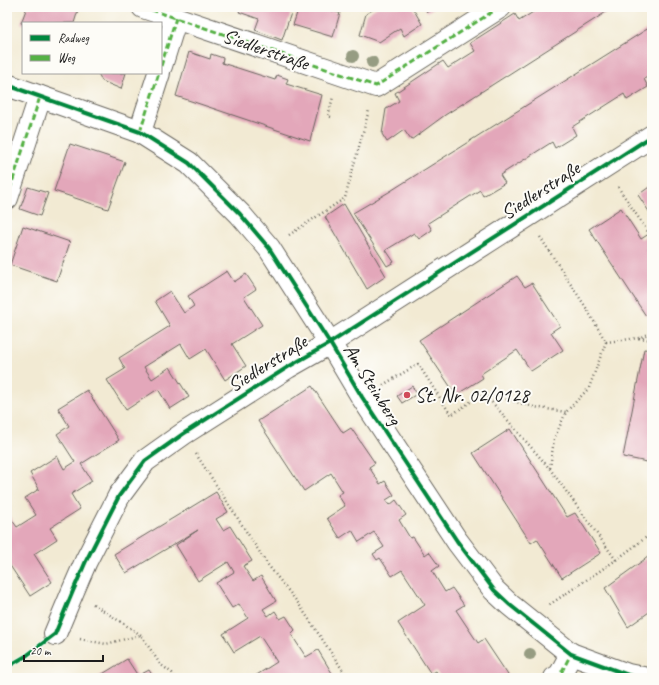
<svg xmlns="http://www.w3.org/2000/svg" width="659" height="685" font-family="Caveat,sans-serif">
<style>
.building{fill:#e3a7ba}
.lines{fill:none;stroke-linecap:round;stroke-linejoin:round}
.minor-casing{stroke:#67645c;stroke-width:24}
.path{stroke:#67645c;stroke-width:2.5;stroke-dasharray:1 3;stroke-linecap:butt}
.minor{stroke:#fff;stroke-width:22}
.quiet{stroke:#55b145;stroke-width:3;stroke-dasharray:6 3;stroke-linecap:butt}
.cycleway-casing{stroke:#fdfcf7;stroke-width:6}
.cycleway{stroke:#00873e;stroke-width:4}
.tree{fill:#969c82}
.poi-dot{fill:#d1495b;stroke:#fdfcf7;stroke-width:1.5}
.labels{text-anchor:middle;stroke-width:4;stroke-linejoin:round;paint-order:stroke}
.street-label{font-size:20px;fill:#1c1c1c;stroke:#fdfcf7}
.poi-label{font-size:20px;fill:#1c1c1c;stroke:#fdfcf7;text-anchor:start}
</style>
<rect width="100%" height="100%" fill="#fdfcf7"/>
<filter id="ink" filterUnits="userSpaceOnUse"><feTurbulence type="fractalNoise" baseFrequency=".025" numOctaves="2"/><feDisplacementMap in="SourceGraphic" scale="8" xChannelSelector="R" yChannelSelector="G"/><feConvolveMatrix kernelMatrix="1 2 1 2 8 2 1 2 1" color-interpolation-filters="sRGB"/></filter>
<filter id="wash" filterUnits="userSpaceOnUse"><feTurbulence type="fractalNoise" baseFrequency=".012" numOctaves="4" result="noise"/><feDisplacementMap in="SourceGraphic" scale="16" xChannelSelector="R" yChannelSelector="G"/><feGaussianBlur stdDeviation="0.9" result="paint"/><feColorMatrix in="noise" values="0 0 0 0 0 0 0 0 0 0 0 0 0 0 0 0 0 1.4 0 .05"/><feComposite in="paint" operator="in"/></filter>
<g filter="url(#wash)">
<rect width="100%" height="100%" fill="#f2ead3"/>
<g id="blocks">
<g class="building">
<polygon points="27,7 79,7 74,23 23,24 21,23"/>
<polygon points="241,7 293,7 282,40 255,30 259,19 239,12"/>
<polygon points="299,7 333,7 332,11 340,13 333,37 293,25"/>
<polygon points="377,7 412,7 422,24 404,36 400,28 379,42 360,35 366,14"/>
<polygon points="424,7 435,7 427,12"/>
<polygon points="541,7 614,7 445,115 411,140 404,130 387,142 382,134 386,109 399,101 395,93 443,61 448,68 475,51 470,43 515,14 519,21"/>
<polygon points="652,26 652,74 644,79 648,87 627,100 624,94 572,127 576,135 555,148 552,142 500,175 505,183 483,196 480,190 428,223 432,230 419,239 414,233 386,250 394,262 387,266 353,213 389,192"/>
<polygon points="189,52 210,59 211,54 223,58 222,63 275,80 277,75 288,79 286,84 322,95 310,141 176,96"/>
<polygon points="98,73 126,73 121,89 102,81"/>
<polygon points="70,144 125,162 108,209 54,191"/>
<polygon points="652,185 652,216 638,195"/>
<polygon points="28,187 48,193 40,216 20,209"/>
<polygon points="344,204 386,276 367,289 325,217"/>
<polygon points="621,208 641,239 652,232 652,245 648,248 652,255 652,312 646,316 589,229"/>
<polygon points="23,226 70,242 57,281 10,265"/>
<polygon points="227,271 234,282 246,274 256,289 244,297 262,325 232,344 246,366 225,380 206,349 190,359 181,344 144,367 152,379 170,367 189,397 170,409 158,389 126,410 107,380 125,369 119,358 170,326 155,301 170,291 184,313 194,306 188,296"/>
<polygon points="517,276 525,287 532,283 560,326 551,332 563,350 531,371 517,350 481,374 483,378 456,395 419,340"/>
<polygon points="644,349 652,350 652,463 623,457"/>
<polygon points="312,386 343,433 351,428 375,463 369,467 380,484 385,481 394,495 386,500 390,505 396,500 406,515 399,520 410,538 413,537 425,555 429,552 439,566 432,571 445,592 452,588 464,605 456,610 478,643 484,639 510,678 440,678 436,671 431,674 398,623 425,605 402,570 392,576 380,558 377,560 373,554 384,547 374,532 359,542 352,530 340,538 327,518 345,506 338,495 343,492 331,473 304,491 258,421"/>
<polygon points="412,386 417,394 402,403 397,396"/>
<polygon points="87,390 119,440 81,464 92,481 71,494 80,509 50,528 57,539 34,554 52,582 30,596 7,561 7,513 17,527 36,515 25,498 39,489 30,473 57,456 64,469 75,462 57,434 69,426 58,408"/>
<polygon points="510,429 567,517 575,513 601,553 562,578 537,539 531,543 473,453"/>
<polygon points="216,492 228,512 216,519 223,530 230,526 252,561 243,566 253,581 261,576 276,601 263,609 268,616 275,611 280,619 286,616 295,630 291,634 306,657 318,650 335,678 252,678 277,662 260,636 234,652 223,634 248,618 239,604 232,608 216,583 234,572 228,562 198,581 176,545 198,530 126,573 114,554"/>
<polygon points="652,554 652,610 628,627 605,588"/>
<polygon points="127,659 138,676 149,670 154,678 96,678"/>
</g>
</g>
</g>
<g filter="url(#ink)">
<use href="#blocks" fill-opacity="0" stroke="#67645c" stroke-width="1"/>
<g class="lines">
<g class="minor-casing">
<g id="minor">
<polyline points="143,7 376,86 500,7"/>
<polyline points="161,66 176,18"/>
<polyline points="7,85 140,132 189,163 240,214 269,248 330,343 362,397 457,541 494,590 510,605 571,654 628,675 643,678"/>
<polyline points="140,132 159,73"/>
<polyline points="7,198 40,97"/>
<polyline points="55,634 73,591 86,561 119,496 145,461 183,434 288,367 330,343 652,136"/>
<polyline points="555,678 560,675 571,654"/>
</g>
</g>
<g class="path">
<polyline points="331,117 328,116 333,97"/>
<polyline points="618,187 652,238"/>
<polyline points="289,235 345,198 369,110"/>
<polyline points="540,237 585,306 606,342 589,388 566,412 554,439 550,468"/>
<polyline points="639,338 652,340"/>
<polyline points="606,342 639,338 652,332"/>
<polyline points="383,385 418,364 451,415 484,393 534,407 566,412"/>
<polyline points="484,393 550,469 616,560 549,605"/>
<polyline points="196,454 268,565 298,603 348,678"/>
<polyline points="616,560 652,533"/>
<polyline points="93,604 141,635"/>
<polyline points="80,639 106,644 141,635 160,664 172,673 175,678"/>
<polyline points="7,667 26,656 36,648"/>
</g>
<use href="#minor" class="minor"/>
<g class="quiet">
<polyline points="143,7 376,86 500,7"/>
<polyline points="161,66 176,18"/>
<polyline points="140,132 159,73"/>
<polyline points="7,198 40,97"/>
<polyline points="555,678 560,675 571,654"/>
</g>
<g class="cycleway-casing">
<g id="cycleway">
<polyline points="7,85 140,132 189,163 240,214 269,248 330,343 362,397 457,541 494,590 510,605 571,654 628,675 643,678"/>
<polyline points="7,667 26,656 55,634 73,591 86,561 119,496 145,461 183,434 288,367 330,343 652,136"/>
</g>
</g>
<use href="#cycleway" class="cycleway"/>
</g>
<g class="tree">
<circle cx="353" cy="56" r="6"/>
<circle cx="372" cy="62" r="6"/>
<circle cx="530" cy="654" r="6"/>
</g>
</g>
<circle class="poi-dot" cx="407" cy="395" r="4"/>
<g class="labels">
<g class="street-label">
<text transform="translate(266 49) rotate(19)" y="7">Siedlerstraße</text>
<text transform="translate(540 190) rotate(-33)" y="7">Siedlerstraße</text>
<text transform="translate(267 363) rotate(-32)" y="7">Siedlerstraße</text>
<text transform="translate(373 384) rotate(58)" y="7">Am Steinberg</text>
</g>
<g class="poi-label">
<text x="415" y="402">St. Nr. 02/0128</text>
</g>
</g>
<rect width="659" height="685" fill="none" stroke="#fdfcf7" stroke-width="24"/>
<rect x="22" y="22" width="140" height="52" fill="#fdfcf7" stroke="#a3a29f"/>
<rect x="30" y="35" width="20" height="6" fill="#00873e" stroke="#a3a29f"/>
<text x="58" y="42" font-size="12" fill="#1c1c1c">Radweg</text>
<rect x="30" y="55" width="20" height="6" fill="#55b145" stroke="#a3a29f"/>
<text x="58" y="62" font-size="12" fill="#1c1c1c">Weg</text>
<path d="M24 655v6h79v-6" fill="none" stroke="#1c1c1c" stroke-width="2"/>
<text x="30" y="655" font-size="12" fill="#1c1c1c" stroke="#fdfcf7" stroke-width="3" paint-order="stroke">20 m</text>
</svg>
